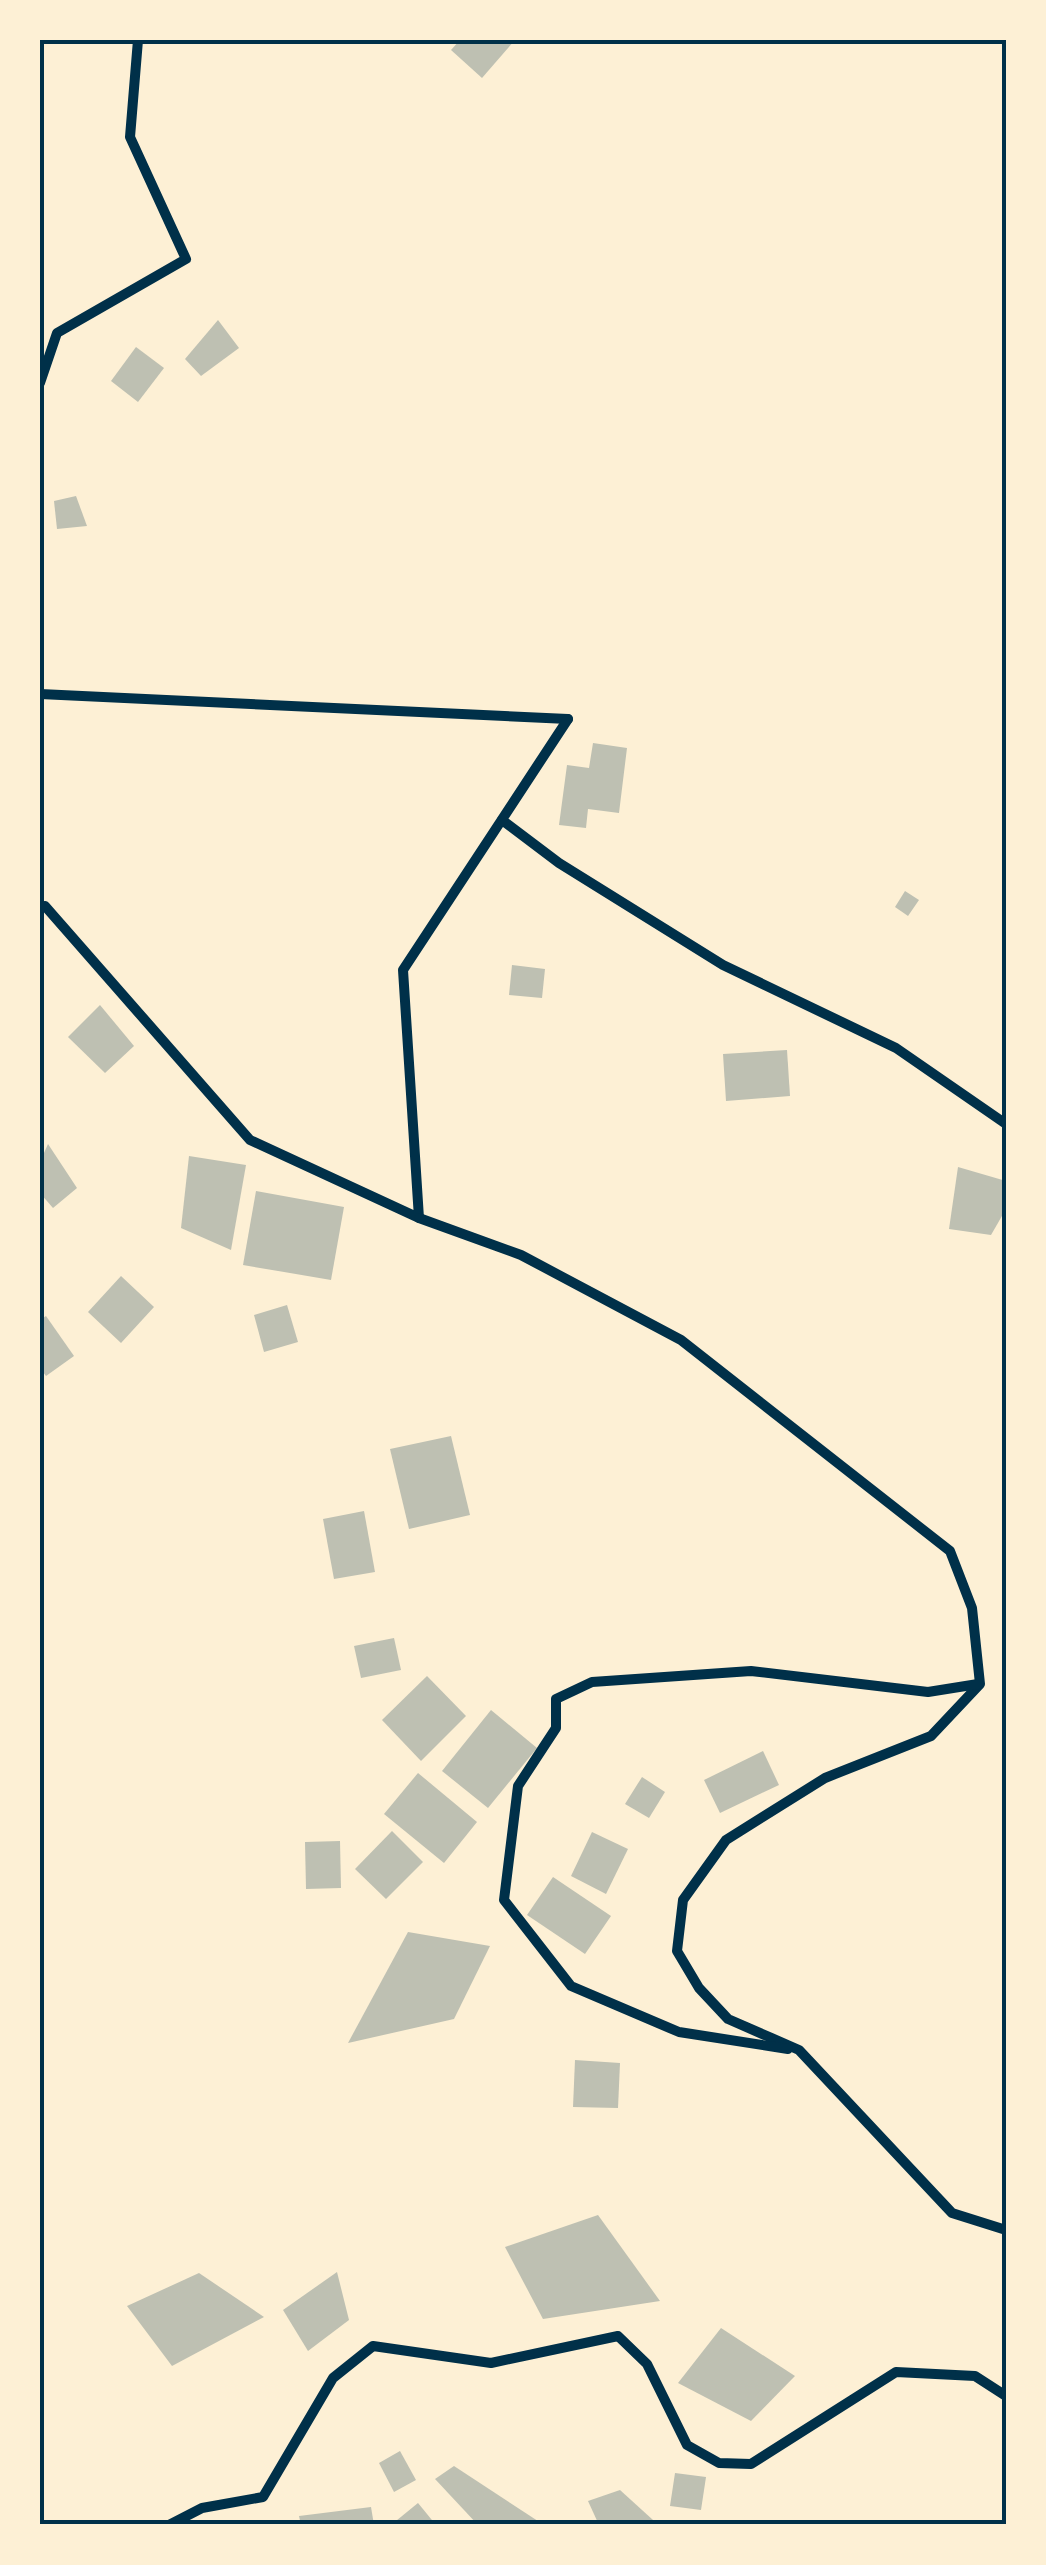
<svg xmlns="http://www.w3.org/2000/svg" width="1046" height="2565" font-family="Jost,sans-serif">
<style>
.building{fill:#bec0b2}
.lines{fill:none;stroke-linecap:round;stroke-linejoin:round}
.minor{stroke:#003049;stroke-width:10}
.neatline{fill:none;stroke:#003049;stroke-width:4}
</style>
<rect width="100%" height="100%" fill="#fdf0d5"/>
<g class="building">
<polygon points="460,40 515,40 482,78 451,50"/>
<polygon points="218,320 239,348 201,376 185,359"/>
<polygon points="136,347 164,368 138,402 111,381"/>
<polygon points="76,496 87,526 57,529 54,501"/>
<polygon points="593,743 627,748 619,813 588,809 586,828 559,825 567,765 589,768"/>
<polygon points="905,891 919,900 908,916 895,907"/>
<polygon points="512,965 545,969 542,998 509,995"/>
<polygon points="100,1005 134,1046 105,1073 68,1037"/>
<polygon points="787,1050 790,1096 726,1101 723,1054"/>
<polygon points="48,1144 77,1188 53,1208 40,1193 40,1162"/>
<polygon points="189,1156 246,1165 231,1250 181,1228"/>
<polygon points="958,1167 1006,1181 1006,1209 991,1235 949,1229"/>
<polygon points="256,1191 344,1207 331,1280 243,1265"/>
<polygon points="121,1276 154,1307 121,1343 88,1312"/>
<polygon points="287,1305 298,1342 264,1352 254,1315"/>
<polygon points="46,1316 74,1356 46,1376 40,1368 40,1320"/>
<polygon points="451,1436 470,1515 409,1529 390,1449"/>
<polygon points="364,1511 375,1572 334,1579 323,1519"/>
<polygon points="394,1638 401,1670 361,1678 354,1646"/>
<polygon points="427,1676 466,1716 421,1761 382,1720"/>
<polygon points="491,1710 537,1748 488,1808 442,1771"/>
<polygon points="763,1751 779,1785 720,1813 704,1780"/>
<polygon points="418,1773 477,1822 444,1863 384,1814"/>
<polygon points="642,1777 665,1792 649,1818 625,1804"/>
<polygon points="392,1831 423,1862 386,1899 355,1869"/>
<polygon points="592,1832 628,1849 606,1894 571,1876"/>
<polygon points="340,1841 341,1888 306,1889 305,1842"/>
<polygon points="553,1877 611,1916 585,1954 527,1915"/>
<polygon points="408,1932 490,1946 454,2019 348,2043"/>
<polygon points="575,2060 620,2063 618,2108 573,2107"/>
<polygon points="598,2215 660,2301 543,2319 505,2247"/>
<polygon points="337,2272 349,2320 308,2351 283,2310"/>
<polygon points="199,2273 264,2317 172,2366 127,2306"/>
<polygon points="721,2328 795,2376 751,2421 678,2383"/>
<polygon points="400,2451 416,2480 394,2492 379,2463"/>
<polygon points="454,2466 544,2525 478,2525 435,2479"/>
<polygon points="675,2473 706,2477 701,2510 670,2506"/>
<polygon points="620,2490 653,2520 639,2525 599,2525 588,2501"/>
<polygon points="418,2503 436,2525 391,2525"/>
<polygon points="371,2507 374,2525 301,2525 299,2516"/>
</g>
<g class="lines">
<g class="minor">
<polyline points="40,383 57,333 186,259 130,137 138,40"/>
<polyline points="40,694 568,719"/>
<polyline points="502,820 559,863 723,965 896,1048 1006,1124"/>
<polyline points="45,906 250,1140 419,1218 403,970 568,719"/>
<polyline points="419,1218 521,1255 681,1340 950,1551 972,1608 980,1684 931,1736 825,1778 726,1840 683,1900 677,1951 699,1988 728,2019 799,2050 952,2213 1006,2230"/>
<polyline points="788,2049 679,2032 571,1986 504,1900 518,1786 556,1728 556,1699 592,1682 751,1671 928,1692 978,1684"/>
<polyline points="169,2525 202,2508 263,2497 333,2378 373,2346 491,2363 618,2336 647,2364 687,2445 719,2463 751,2464 896,2372 975,2376 1006,2396"/>
</g>
</g>
<rect width="1046" height="2565" fill="none" stroke="#fdf0d5" stroke-width="85"/>
<rect x="42" y="42" width="962" height="2480" class="neatline"/>
</svg>
